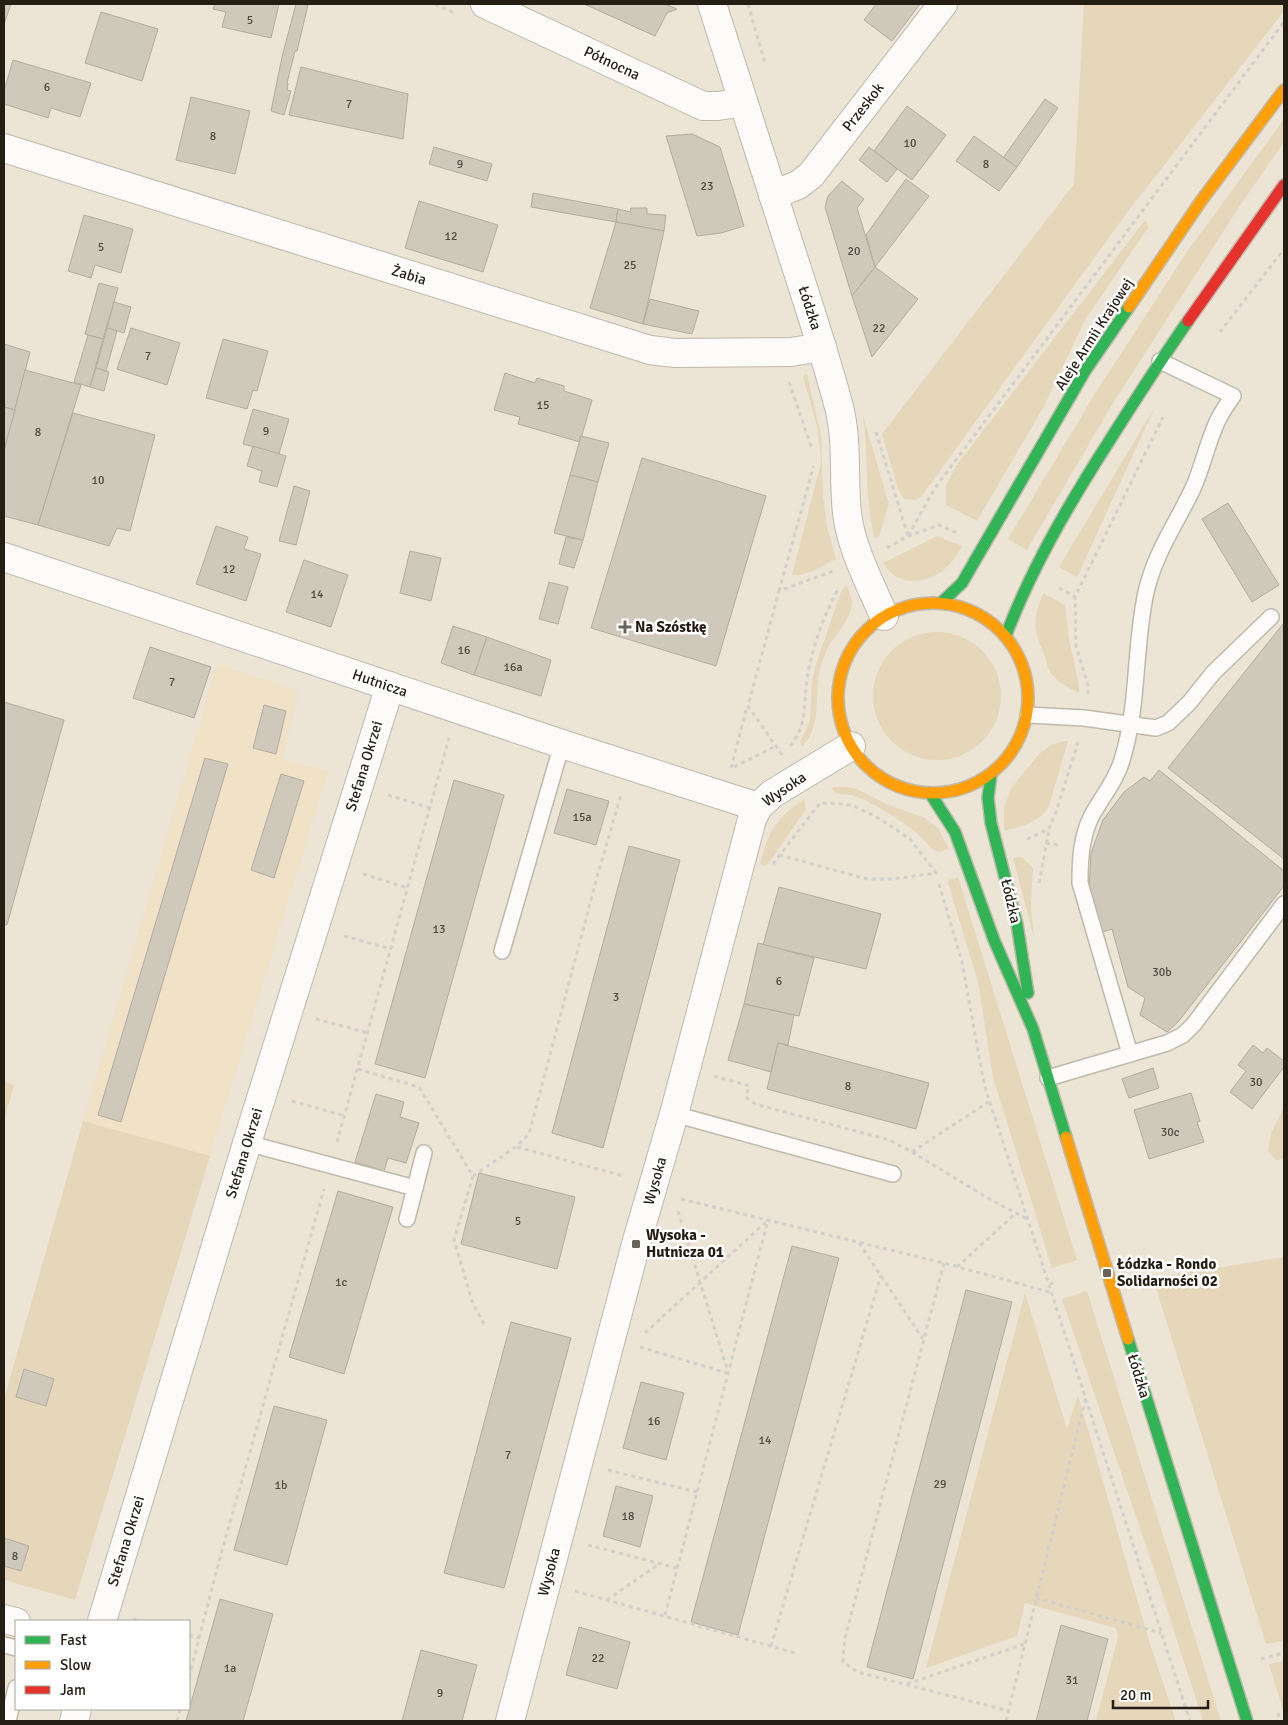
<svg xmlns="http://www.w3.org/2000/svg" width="1288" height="1725" font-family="Signika,sans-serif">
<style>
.built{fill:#f0e1c7}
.green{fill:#e6d7bb}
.building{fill:#cfc9bc;stroke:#b2ab9f}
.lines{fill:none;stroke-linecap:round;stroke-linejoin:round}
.lane-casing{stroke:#bfb9ac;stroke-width:18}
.street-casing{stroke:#bfb9ac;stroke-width:30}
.fast-casing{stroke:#bfb9ac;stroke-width:14}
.slow-casing{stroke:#bfb9ac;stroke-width:14}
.jam-casing{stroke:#bfb9ac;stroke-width:14}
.path{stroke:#d2d0cc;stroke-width:3;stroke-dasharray:4 4;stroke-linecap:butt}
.lane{stroke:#fcfbf9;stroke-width:15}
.street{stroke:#fcfbf9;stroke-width:28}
.fast{stroke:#30b455;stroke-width:11}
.slow{stroke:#ff9f0a;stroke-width:11}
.jam{stroke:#e5322d;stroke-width:11}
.poi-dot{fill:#6a6357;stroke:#fff;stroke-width:2}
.labels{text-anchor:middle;stroke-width:5;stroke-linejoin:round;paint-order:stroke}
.number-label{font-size:12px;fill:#4f493e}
.street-label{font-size:15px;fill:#241e14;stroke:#fff}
.poi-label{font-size:15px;font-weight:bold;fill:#241e14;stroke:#fff;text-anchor:start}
</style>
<rect width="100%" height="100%" fill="#ece4d4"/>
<polygon class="built" points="217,664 299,691 282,759 328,771 210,1156 83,1121"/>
<g class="green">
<polygon points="1084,4 1284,4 1284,11 1126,214 921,497 916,500 904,499 898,489 882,434 1074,184"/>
<polygon points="1284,119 1284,142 1237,210 1113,403 1027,550 1008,539 1096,392 1187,252"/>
<polygon points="1146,219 1148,228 1085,320 1043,408 977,521 946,505 946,486 956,466"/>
<path d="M807,374L821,436L823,496L827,527L836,559C821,566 809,576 792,575L821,463L818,430L803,376Z"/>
<polygon points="1155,407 1077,577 1059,567"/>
<path d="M863,416L889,504L879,536L875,539C864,499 869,457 863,416Z"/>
<path d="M937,536L962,546C958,553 954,560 948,566C929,585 897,588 883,563Z"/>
<path d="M846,585C848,590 852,597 852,603C851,618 838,632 830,644C825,652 822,663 819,673C814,701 823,723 802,747L800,742L810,721L812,681L816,664L841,592Z"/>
<path d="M1043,593L1065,605L1069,639L1079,685V693C1068,687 1054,681 1049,669C1046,664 1046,659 1044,654C1033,628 1033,619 1043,593Z"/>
<circle cx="937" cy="696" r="64"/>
<path d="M1065,741H1068L1049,806C1039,823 1022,826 1004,831V807L1012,787L1039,754L1051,745Z"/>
<polygon points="834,787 846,787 857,789 886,804 925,818 938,828 949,849 939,852 933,850 917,833 895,817 865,800 852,795 837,794 831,788"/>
<path d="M804,799L806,809L769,863L764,866L760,864C768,832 776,818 804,799Z"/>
<polygon points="1019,857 1023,858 1033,868 1031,907 1034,938 1013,858"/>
<polygon points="958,877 1077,1260 1052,1268 993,1077 978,982 948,883 949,880"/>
<polygon points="4,1082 14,1085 4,1120"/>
<polygon points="1284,1107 1284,1159 1276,1160 1268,1151 1271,1133"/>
<polygon points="83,1121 210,1156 75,1600 4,1580 4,1399"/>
<polygon points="1284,1257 1284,1641 1266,1644 1153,1278"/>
<polygon points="1087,1291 1221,1721 1203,1721 1160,1587 1062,1299"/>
<polygon points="1025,1293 1067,1429 1078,1395 1150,1644 1176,1721 1096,1721 1118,1637 1116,1628 1025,1603 1017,1636 926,1668"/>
<polygon points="1284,1661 1284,1713 1269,1664"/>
</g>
<g class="building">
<polygon points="4,4 11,4 4,24"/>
<polygon points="215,4 279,4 271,38 222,27 226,12 213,9"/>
<polygon points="296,4 308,5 297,51 295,51 287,83 288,83 287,90 291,91 284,115 271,111 282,57"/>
<polygon points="584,4 665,4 677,9 667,13 655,36"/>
<polygon points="876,4 920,4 892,41 864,20"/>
<polygon points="101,12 158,29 142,81 85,63"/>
<polygon points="13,60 91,83 80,117 51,108 48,118 4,104 4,91"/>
<polygon points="301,67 408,94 403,139 289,115"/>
<polygon points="191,97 250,111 235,174 176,160"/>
<polygon points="1045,99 1058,108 1017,167 1003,158"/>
<polygon points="907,106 946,135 912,180 874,151"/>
<polygon points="692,134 720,147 744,226 721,233 697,236 666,136"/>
<polygon points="974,136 1017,167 999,191 956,161"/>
<polygon points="434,147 492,164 487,181 429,164"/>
<polygon points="869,147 897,169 887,182 859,160"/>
<polygon points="906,179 929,196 875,267 866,235"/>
<polygon points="842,181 864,199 857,208 875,267 852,296 825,207 828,196"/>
<polygon points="533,193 618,209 616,222 531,207"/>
<polygon points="419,201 498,225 483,272 405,248"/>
<polygon points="631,208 647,208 647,214 666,215 664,231 616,222 618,209 630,212"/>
<polygon points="84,215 133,229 121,273 95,265 91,278 68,271"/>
<polygon points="616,222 664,231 643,324 590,308"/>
<polygon points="875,267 918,299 872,357 852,296"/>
<polygon points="99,283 118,288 103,339 85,334"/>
<polygon points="650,299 699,311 692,334 643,324"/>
<polygon points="114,302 131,307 124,333 107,328"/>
<polygon points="107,328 117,331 106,371 96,368"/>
<polygon points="131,328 180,343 167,385 117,369"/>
<polygon points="88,335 103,339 90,387 74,382"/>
<polygon points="223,339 268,351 257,391 253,390 247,409 206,398"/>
<polygon points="4,344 30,352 15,410 4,407"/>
<polygon points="96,368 109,372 104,391 90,387"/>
<polygon points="25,370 81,385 38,525 4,516 4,450"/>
<polygon points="505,373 535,383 537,378 564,386 564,391 592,400 580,442 518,424 520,417 494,410"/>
<polygon points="4,407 15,410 4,450"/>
<polygon points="253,409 289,419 279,454 243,444"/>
<polygon points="73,413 155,435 130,531 117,528 109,546 38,525"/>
<polygon points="581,436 609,443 598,482 570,475"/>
<polygon points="253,446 286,456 277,487 259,482 262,471 247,466"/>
<polygon points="642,458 766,496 716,666 591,628"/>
<polygon points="570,475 598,482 583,540 554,533"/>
<polygon points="294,486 310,491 296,545 279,541"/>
<polygon points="1228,503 1279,585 1252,602 1202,519"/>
<polygon points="216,526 248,537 244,549 261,554 246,601 196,584"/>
<polygon points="566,537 583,540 574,568 559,564"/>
<polygon points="410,551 441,558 431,601 400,593"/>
<polygon points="304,560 348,575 331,627 286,612"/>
<polygon points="549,582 568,587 558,624 539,619"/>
<polygon points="1283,624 1284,625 1284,859 1168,768"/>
<polygon points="453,626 487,637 474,675 441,663"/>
<polygon points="487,637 551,660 541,696 474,675"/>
<polygon points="150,647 211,667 194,718 133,698"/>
<polygon points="4,702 64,720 7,925 4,924"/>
<polygon points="264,705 286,711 276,754 253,748"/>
<polygon points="205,758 228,764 121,1122 98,1115"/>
<polygon points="1159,770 1284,871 1284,886 1178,1022 1167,1032 1140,1015 1145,998 1128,987 1112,929 1102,932 1089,891 1091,853 1103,820 1124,792 1144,777 1150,781"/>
<polygon points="281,774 304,781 274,878 251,870"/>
<polygon points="454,780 504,795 425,1078 375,1064"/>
<polygon points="567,789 609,801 596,845 554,833"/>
<polygon points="629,846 680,860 603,1148 552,1133"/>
<polygon points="779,887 881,914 866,969 763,945"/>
<polygon points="758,943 814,958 799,1016 744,1004"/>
<polygon points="744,1004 794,1015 788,1045 778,1043 771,1072 728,1060"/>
<polygon points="778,1043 929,1083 916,1129 767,1089"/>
<polygon points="1253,1045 1263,1053 1267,1048 1284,1061 1284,1067 1252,1109 1230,1092 1246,1071 1238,1065"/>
<polygon points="1153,1068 1159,1088 1129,1098 1122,1079"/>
<polygon points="1191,1093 1200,1121 1197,1122 1204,1142 1149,1159 1134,1110"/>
<polygon points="376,1094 404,1102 400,1117 419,1123 406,1163 388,1158 384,1171 355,1162"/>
<polygon points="479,1173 575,1197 557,1269 461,1244"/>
<polygon points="338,1191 393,1207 344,1374 289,1357"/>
<polygon points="792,1246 839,1258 738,1635 691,1622"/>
<polygon points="966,1290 1012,1302 913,1679 867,1667"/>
<polygon points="511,1322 571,1338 504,1588 444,1573"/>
<polygon points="24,1369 54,1379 46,1406 16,1397"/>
<polygon points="641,1382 684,1393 666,1460 623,1448"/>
<polygon points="274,1406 327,1420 287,1565 234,1550"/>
<polygon points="616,1486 653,1496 640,1547 603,1536"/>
<polygon points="4,1538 29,1546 21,1571 4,1566"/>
<polygon points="220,1599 273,1614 243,1721 186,1721"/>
<polygon points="1061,1625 1108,1639 1087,1721 1036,1721"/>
<polygon points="579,1627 630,1642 617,1689 566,1675"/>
<polygon points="421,1650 477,1665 462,1721 402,1721"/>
</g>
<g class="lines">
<g class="lane-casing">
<g id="lane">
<polyline points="1028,715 1084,718 1156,728 1168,723 1189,703 1213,673 1271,617"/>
<polyline points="502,951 562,744"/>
<path d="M1130,1054L1080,883C1080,860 1081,838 1091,817C1101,798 1116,781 1122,760C1139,706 1134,647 1146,592C1156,550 1177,523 1194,486C1203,465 1209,437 1219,418C1223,410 1228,403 1233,396L1160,361"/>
<polyline points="1048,1078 1167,1043 1183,1035 1194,1024 1284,904"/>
<polyline points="674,1114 893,1174"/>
<polyline points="247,1143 415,1188 407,1219"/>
<polyline points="415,1188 424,1153"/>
<polyline points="4,1645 16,1648"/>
<polyline points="8,1721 16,1688"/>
</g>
</g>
<g class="street-casing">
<g id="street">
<polyline points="485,4 703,106 718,106 743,102"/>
<path d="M712,4C737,82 762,160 787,238C805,294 824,350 839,407C848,442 843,478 847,513C851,548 870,583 884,616"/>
<polyline points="4,148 650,350 675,353 791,352 822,347"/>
<polyline points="773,195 798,185 811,175 943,4"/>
<polyline points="4,557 562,744 758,807"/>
<polyline points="4,1619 16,1622"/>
<polyline points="102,1621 247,1143 390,686"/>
<polyline points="74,1721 77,1709"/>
<polyline points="510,1721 636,1244 674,1114 752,819 758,807 772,794 851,746"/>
</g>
</g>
<g class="fast-casing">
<g id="fast">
<polyline points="942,602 962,583 1085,371 1129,307"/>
<path d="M1006,635C1032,567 1069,504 1108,443C1134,402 1160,361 1188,321"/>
<polyline points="991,775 988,798 991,823 1017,924 1028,993"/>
<polyline points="930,793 955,832 994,940 1033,1029 1066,1137"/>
<polyline points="1128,1339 1247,1721"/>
</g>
</g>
<g class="slow-casing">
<g id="slow">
<polyline points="1129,307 1201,201 1284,90"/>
<circle cx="933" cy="698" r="95"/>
<polyline points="1066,1137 1128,1339"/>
</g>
</g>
<g class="jam-casing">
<polyline id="jam" points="1188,321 1284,185"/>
</g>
<g class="path">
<polyline points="435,4 456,14"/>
<polyline points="748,4 765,63"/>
<polyline points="1220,332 1284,249"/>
<polyline points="789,382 812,449"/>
<polyline points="876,432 908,536"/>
<polyline points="908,536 935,488 1284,22"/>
<polyline points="887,548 908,536 939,525 957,533"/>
<polyline points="1059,588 1075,597"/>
<polyline points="779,591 812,472 813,466"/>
<polyline points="1088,694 1088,685 1076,646 1075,597 1163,417"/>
<path d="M790,746C808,724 803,706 807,680C811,649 824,616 838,589"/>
<polyline points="782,755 748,706 779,591 833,571"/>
<polyline points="734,767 776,746"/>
<polyline points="731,768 747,706"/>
<polyline points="388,795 430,808"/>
<polyline points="1027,839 1049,829 1056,812 1078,742"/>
<polyline points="1046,843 1058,845"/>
<polyline points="779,855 867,879 893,879 936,873 910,839 880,819 856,807 845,804 819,803"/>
<polyline points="773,864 820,803"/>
<polyline points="363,874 408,888"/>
<polyline points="1039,883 1049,830"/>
<polyline points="939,884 962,962 984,1084 1190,1721"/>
<polyline points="344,936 391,949"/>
<polyline points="316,1019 368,1033"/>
<polyline points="358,1069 419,1087 473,1176 454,1240 473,1304 485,1326"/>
<polyline points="714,1076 749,1086 746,1097 755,1104 889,1140 912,1152 986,1197 1029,1220"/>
<polyline points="292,1101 345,1116"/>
<polyline points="337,1142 449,738"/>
<polyline points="517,1147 624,1176"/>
<polyline points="912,1152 990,1101"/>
<polyline points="473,1176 517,1146 529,1134 597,877 621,795"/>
<polyline points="681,1199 944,1263 1053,1293"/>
<polyline points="678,1211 728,1372"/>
<polyline points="859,1243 923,1339"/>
<polyline points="944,1263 845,1638 843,1662 857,1672 1009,1711"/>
<polyline points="957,1267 1016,1213"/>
<polyline points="1050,1284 1057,1282"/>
<polyline points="645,1333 768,1220"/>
<polyline points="640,1347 727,1373"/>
<polyline points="608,1470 697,1492"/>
<polyline points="588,1545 677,1568"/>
<polyline points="575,1591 795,1653"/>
<polyline points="1036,1598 1161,1633"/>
<polyline points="607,1600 659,1564"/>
<polyline points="665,1615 768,1220"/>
<polyline points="133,1619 142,1621"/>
<polyline points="189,1635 200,1638"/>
<polyline points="771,1646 881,1275"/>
<polyline points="1261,1659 1284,1653"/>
<polyline points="189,1677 218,1565 324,1189"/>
<polyline points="907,1684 1024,1644"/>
<polyline points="1278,1713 1280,1721"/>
<polyline points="177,1721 180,1709"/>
<polyline points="1006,1721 1086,1397"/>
</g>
<use href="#lane" class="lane"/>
<use href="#street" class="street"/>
<use href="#fast" class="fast"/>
<use href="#slow" class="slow"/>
<use href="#jam" class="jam"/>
</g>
<g class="poi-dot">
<path d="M622.5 619.5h5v5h5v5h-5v5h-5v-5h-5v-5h5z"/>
<rect x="631" y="1239" width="10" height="10" rx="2.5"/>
<rect x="1102" y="1268" width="10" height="10" rx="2.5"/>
</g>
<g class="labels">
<g class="number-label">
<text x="250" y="24">5</text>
<text x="47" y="91">6</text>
<text x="349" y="108">7</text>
<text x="213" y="140">8</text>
<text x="910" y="147">10</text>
<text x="460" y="168">9</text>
<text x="986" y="168">8</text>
<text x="707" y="190">23</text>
<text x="451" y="240">12</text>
<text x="101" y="251">5</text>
<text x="854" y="255">20</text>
<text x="630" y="269">25</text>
<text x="879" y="332">22</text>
<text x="148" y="360">7</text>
<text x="543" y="409">15</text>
<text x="266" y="435">9</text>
<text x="38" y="436">8</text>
<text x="98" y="484">10</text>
<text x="229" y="573">12</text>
<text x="317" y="598">14</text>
<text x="464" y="654">16</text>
<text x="513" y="671">16a</text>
<text x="172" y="686">7</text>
<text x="582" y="821">15a</text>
<text x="439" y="933">13</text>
<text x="1162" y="976">30b</text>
<text x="779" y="985">6</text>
<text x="616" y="1001">3</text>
<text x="1256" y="1086">30</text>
<text x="848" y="1090">8</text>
<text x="1170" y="1136">30c</text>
<text x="518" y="1225">5</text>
<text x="341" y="1286">1c</text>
<text x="654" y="1425">16</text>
<text x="765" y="1444">14</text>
<text x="508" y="1459">7</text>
<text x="940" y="1488">29</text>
<text x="281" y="1489">1b</text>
<text x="628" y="1520">18</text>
<text x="15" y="1560">8</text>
<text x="598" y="1662">22</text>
<text x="230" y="1672">1a</text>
<text x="1072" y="1684">31</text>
<text x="440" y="1697">9</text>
</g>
<g class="street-label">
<text transform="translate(612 63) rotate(25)" y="5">Północna</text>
<text transform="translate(863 107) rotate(-52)" y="5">Przeskok</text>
<text transform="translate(409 275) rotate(17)" y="5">Żabia</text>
<text transform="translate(810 308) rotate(72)" y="5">Łódzka</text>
<text transform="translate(1094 334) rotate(-57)" y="5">Aleje Armii Krajowej</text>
<text transform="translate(380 683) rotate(19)" y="5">Hutnicza</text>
<text transform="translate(364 766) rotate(-73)" y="5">Stefana Okrzei</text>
<text transform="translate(784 789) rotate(-34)" y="5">Wysoka</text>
<text transform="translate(1011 901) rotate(77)" y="5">Łódzka</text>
<text transform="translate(244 1153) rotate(-73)" y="5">Stefana Okrzei</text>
<text transform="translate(655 1181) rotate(-74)" y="5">Wysoka</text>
<text transform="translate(1139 1376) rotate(73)" y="5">Łódzka</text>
<text transform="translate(126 1541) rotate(-73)" y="5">Stefana Okrzei</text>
<text transform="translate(549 1572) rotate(-75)" y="5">Wysoka</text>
</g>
<g class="poi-label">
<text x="635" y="632">Na Szóstkę</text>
<text x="646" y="1240">Wysoka -<tspan x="646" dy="17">Hutnicza 01</tspan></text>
<text x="1117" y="1269">Łódzka - Rondo<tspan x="1117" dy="17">Solidarności 02</tspan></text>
</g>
</g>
<rect width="1288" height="1725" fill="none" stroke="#241e14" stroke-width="10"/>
<rect x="15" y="1620" width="175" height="90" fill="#ffffff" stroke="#a7a5a1"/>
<rect x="25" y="1636" width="25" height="8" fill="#30b455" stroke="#a7a5a1"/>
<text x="60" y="1645" font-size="15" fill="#241e14">Fast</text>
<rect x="25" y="1661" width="25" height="8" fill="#ff9f0a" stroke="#a7a5a1"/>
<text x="60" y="1670" font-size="15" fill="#241e14">Slow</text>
<rect x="25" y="1686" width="25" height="8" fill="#e5322d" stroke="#a7a5a1"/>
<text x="60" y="1695" font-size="15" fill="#241e14">Jam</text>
<path d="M1113 1700v8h95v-8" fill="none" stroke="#241e14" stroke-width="2.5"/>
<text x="1120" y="1700" font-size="15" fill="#241e14" stroke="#ffffff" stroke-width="4" paint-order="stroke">20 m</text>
</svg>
